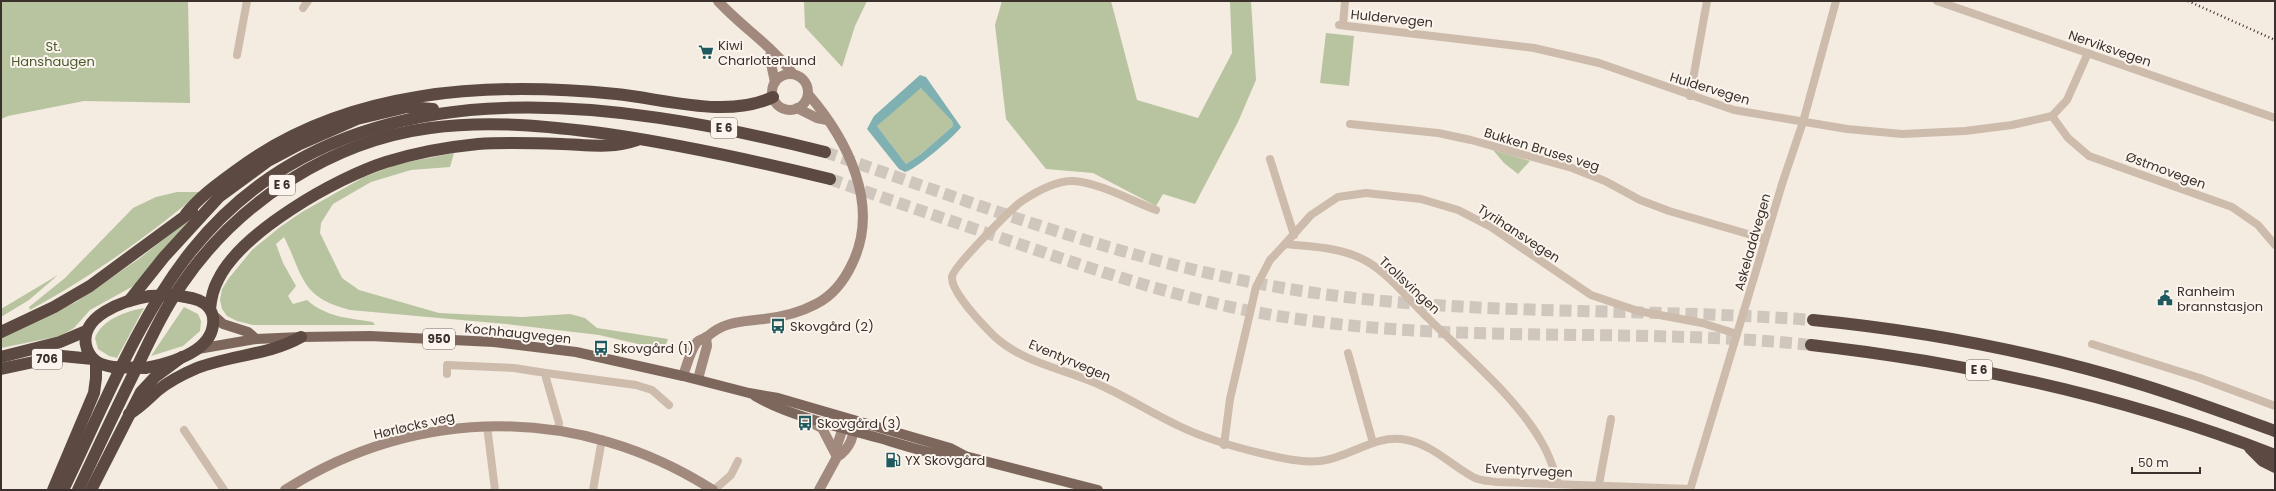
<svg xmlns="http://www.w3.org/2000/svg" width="2276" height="491" font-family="Poppins,sans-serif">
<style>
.green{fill:#b8c4a0}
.water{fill:#7fb0b2;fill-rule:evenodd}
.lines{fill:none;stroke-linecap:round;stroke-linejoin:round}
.highway-tunnel{stroke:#cfc6bd;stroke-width:12;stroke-dasharray:12 6;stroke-linecap:butt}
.street{stroke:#cdbbac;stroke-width:8}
.secondary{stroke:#a18a7d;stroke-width:10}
.primary{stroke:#7d675c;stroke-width:10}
.highway{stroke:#5c4a42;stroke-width:12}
.rail{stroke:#3b302b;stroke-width:2.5;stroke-dasharray:1 3;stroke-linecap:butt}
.highway-bridge{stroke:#5c4a42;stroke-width:12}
.labels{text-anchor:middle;stroke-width:4;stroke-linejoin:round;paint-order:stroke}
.shield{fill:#fbf5ee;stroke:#756b66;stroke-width:1}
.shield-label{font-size:12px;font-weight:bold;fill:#3b302b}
.street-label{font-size:13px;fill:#3b302b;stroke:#fbf5ee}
.poi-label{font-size:13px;fill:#3b302b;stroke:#fbf5ee;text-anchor:start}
.park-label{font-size:13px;fill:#4a5a2e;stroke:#fbf5ee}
</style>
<rect width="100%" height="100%" fill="#f4ebe1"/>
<g class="green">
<polygon points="1,1 188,1 190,103 84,101 8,116 1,119"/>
<polygon points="804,1 867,1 855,26 842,67 805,27"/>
<polygon points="1002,1 1111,1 1137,100 1198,118 1232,53 1230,1 1251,1 1256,80 1238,122 1195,204 1163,194 1156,206 1093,173 1046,169 1006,119 995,25"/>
<polygon points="1326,33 1354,36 1349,86 1320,83"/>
<polygon points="918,88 924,89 952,121 953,126 921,154 906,164 877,126"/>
<polygon points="1493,150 1530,161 1518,174 1504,163"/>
<path d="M454,153L450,167L411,170L371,182L333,204L321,223L320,233L342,278L359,290L439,313L522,317L570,314L585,318L597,328L668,339L664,350L599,335L506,324L350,310C300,297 304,277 284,237L276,244L283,263L296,286L288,296L293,304L307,300C326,317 348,318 373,322L375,325H253L237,321L227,316L222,309L220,300L222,289L229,278L252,250L280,227L302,212L364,177L398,164Z"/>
<path d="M177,192H201C145,238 94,275 30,310L29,307L65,278L133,208L156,197Z"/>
<polygon points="189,219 191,220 137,284 90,310 74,328 60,336 1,348 1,338 76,302 140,258"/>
<polygon points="58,275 29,300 1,317 1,309"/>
<polygon points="184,307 198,314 201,321 200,331 183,346 151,356"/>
<path d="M144,308L117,358L109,356L98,349L95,338C101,320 126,311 144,308Z"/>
</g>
<path class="water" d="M920,75L926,77L961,127C954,137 915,170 905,172L899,169L867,129L874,116ZM921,88L952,121L953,126L921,154L906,164L877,126Z"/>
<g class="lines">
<g class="highway-tunnel">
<path d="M825,152C982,206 1137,266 1302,291C1471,317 1643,307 1813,320"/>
<path d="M830,179C895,202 960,224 1025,246C1115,277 1204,306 1298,319C1468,344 1640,327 1811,345"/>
</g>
<g class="street">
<polyline points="1937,1 2275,118"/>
<polyline points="303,8 308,1"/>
<polyline points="1339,25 1534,48 1599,63 1734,110 1847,129 1902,134 1965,131 2012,125 2052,116 2067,100 2088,53"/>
<polyline points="1343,25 1345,1"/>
<polyline points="237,55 247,1"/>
<polyline points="1690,96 1707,1"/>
<polyline points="2052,116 2068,138 2089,156 2232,207 2258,225 2275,245"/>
<polyline points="1350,124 1438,133 1471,140 1572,168 1605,181 1640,200 1669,211 1765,239"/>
<polyline points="1270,159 1294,235"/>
<path d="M1156,210C1132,201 1100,183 1074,181C1056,180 1037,191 1022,201C1012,208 952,268 952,277C951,292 983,325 994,336C1023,363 1065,369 1100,385C1127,397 1151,413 1177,425C1205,439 1234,447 1264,454C1281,458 1302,463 1320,461C1350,458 1375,433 1407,440C1433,445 1452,466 1475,478C1482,481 1490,481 1496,482L1690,489"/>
<polyline points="1285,244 1311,215 1338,197 1366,193 1421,199 1458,210 1491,227 1591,295 1638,311 1702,323 1737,334"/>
<polyline points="2092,344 2200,378 2275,406"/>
<polyline points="1348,353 1373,443"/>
<polyline points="546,373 636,385 652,390 669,405"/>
<polyline points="447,374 447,365 514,368 546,373 546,378 559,423 558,429"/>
<polyline points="487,426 495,490"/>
<polyline points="184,430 224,490"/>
<path d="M1224,445L1230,399L1256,287L1270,260L1285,244C1314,247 1342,247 1368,262C1391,276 1409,300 1428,318C1465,355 1515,396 1541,441C1549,454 1554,469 1558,483"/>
<polyline points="1599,484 1611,419"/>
<polyline points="593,490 602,439"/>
<polyline points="714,490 731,475 738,461"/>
<polyline points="1690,490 1783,181 1803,122 1836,1"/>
</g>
<g class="secondary">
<path d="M718,1C742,27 772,46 793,74"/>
<polyline points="771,51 770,59 775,82"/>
<circle cx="790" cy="92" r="18"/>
<polyline points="797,108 817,118 827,120"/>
<path d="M683,376C687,365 690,351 697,342C700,339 705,339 708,336C725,321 742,322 764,319C782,317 799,313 816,304C832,296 844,281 852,264C881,205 847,139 808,94"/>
<polyline points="698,379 707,346 706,337"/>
<polyline points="810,422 822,428 836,455"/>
<path d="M285,490C417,405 581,405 713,490"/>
<path d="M819,490L837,457C850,449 856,434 853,420L843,428L835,451"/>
</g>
<g class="primary">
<polyline points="213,315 223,324 248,332 256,339"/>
<polyline points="198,349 256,339 301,337 370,336 494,342 576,352 683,376 749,393 778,398 950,448 965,456 1098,490"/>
<path d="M755,396C789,416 840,427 879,438C907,446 936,457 965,456"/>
</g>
<g class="highway">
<path d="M186,214C200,196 219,183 238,169C346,89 486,81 616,94C665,99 728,119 773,97"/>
<polyline points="129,301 164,257 219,197 268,161 300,144 357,119 407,107 433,109"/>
<path d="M210,309C211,299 213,289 218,280C241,232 336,178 386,162C415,153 447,147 478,144C506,142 534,143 562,144C589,145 611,149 637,140"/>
<path d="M1813,320C1925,331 2036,352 2143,385C2188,399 2231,415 2275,431"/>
<polyline points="1,332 54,307 90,286 192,211"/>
<path d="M1811,345C1970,363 2126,397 2275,455"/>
<polyline points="1,357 60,342 86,331"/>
<path d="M113,367C101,365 92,362 87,349C76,316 125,300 150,296"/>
<path d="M145,368C171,363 217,351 213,317C211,306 201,300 191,298"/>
<polyline points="1,369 62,356 93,359"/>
<path d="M129,414C140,408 148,399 157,391C169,381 183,374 197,368C231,355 269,355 301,337"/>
<polyline points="2250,448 2263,461 2275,467"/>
<polyline points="53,490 94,393 96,378 96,362"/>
<path d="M63,490C101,412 138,317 192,250C347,57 614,99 825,152"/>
<path d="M78,490C97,450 115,411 135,371C149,342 163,311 182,284C238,202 331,141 430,128C489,120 549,126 608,134C683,145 756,161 830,179"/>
<polyline points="91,490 141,392 155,377 182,357"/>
</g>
<polyline class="rail" points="2188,1 2275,40"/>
<g class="highway-bridge">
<polyline points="150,296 175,295 191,298"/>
<polyline points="113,367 145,368"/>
</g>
</g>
<defs>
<g id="supermarket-bare" transform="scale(1.2)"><path d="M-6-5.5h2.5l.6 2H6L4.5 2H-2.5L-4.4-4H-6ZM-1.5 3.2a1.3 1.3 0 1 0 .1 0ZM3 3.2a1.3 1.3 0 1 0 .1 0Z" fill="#1f5a5e" stroke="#fbf5ee" stroke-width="2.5" paint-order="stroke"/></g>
<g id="civic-bare" transform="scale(1.2)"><path d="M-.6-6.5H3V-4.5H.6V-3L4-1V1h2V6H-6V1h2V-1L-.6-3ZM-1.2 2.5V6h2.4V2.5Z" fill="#1f5a5e" stroke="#fbf5ee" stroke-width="2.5" paint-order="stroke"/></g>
<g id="bus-bare" transform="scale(1.2)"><path d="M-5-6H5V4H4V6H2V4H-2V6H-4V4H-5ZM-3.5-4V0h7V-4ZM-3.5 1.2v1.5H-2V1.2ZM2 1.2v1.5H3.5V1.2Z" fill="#1f5a5e" stroke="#fbf5ee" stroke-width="2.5" paint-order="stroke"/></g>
<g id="fuel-bare" transform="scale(1.2)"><path d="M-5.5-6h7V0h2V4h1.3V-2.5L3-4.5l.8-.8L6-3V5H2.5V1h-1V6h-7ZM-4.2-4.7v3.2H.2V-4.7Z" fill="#1f5a5e" stroke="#fbf5ee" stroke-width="2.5" paint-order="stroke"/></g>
</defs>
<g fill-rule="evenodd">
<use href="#supermarket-bare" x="706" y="52"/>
<use href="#civic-bare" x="2165" y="298"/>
<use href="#bus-bare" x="778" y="326"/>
<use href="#bus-bare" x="601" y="348"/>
<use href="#bus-bare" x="805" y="423"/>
<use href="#fuel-bare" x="893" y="460"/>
</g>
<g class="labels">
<g class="shield">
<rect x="711" y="118" width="26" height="20" rx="3"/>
<rect x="269" y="175" width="26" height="20" rx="3"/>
<rect x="423" y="329" width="32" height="20" rx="3"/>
<rect x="32" y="349" width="30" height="20" rx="3"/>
<rect x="1966" y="360" width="26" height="20" rx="3"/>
</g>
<g class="shield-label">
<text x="724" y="132">E 6</text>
<text x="282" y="189">E 6</text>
<text x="439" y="343">950</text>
<text x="47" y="363">706</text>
<text x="1979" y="374">E 6</text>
</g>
<g class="street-label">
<text transform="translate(1392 18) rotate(6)" y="5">Huldervegen</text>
<text transform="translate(2110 48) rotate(19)" y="5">Nerviksvegen</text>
<text transform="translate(1710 88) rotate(17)" y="5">Huldervegen</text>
<text transform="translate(1542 149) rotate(17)" y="5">Bukken Bruses veg</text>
<text transform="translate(2166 170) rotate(20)" y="5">Østmovegen</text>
<text transform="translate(1519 233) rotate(33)" y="5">Tyrihansvegen</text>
<text transform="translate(1752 242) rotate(-74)" y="5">Askeladdvegen</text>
<text transform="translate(1410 285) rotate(43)" y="5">Trollsvingen</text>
<text transform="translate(518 333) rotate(6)" y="5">Kochhaugvegen</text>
<text transform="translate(1070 360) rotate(23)" y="5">Eventyrvegen</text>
<text transform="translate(414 425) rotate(-13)" y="5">Hørløcks veg</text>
<text transform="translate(1529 470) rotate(3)" y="5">Eventyrvegen</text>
</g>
<g class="poi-label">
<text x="718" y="50">Kiwi<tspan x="718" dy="15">Charlottenlund</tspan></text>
<text x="2177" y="296">Ranheim<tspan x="2177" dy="15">brannstasjon</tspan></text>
<text x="790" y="331">Skovgård (2)</text>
<text x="613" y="353">Skovgård (1)</text>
<text x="817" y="428">Skovgård (3)</text>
<text x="905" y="465">YX Skovgård</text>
</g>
<g class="park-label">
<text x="53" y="51">St.<tspan x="53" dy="15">Hanshaugen</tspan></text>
</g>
</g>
<rect width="2276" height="491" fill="none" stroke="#3b302b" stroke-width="4"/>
<path d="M2132 467v6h68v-6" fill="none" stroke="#3b302b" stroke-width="2"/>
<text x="2138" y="467" font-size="12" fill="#3b302b" stroke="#fbf5ee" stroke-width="3" paint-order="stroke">50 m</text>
</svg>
